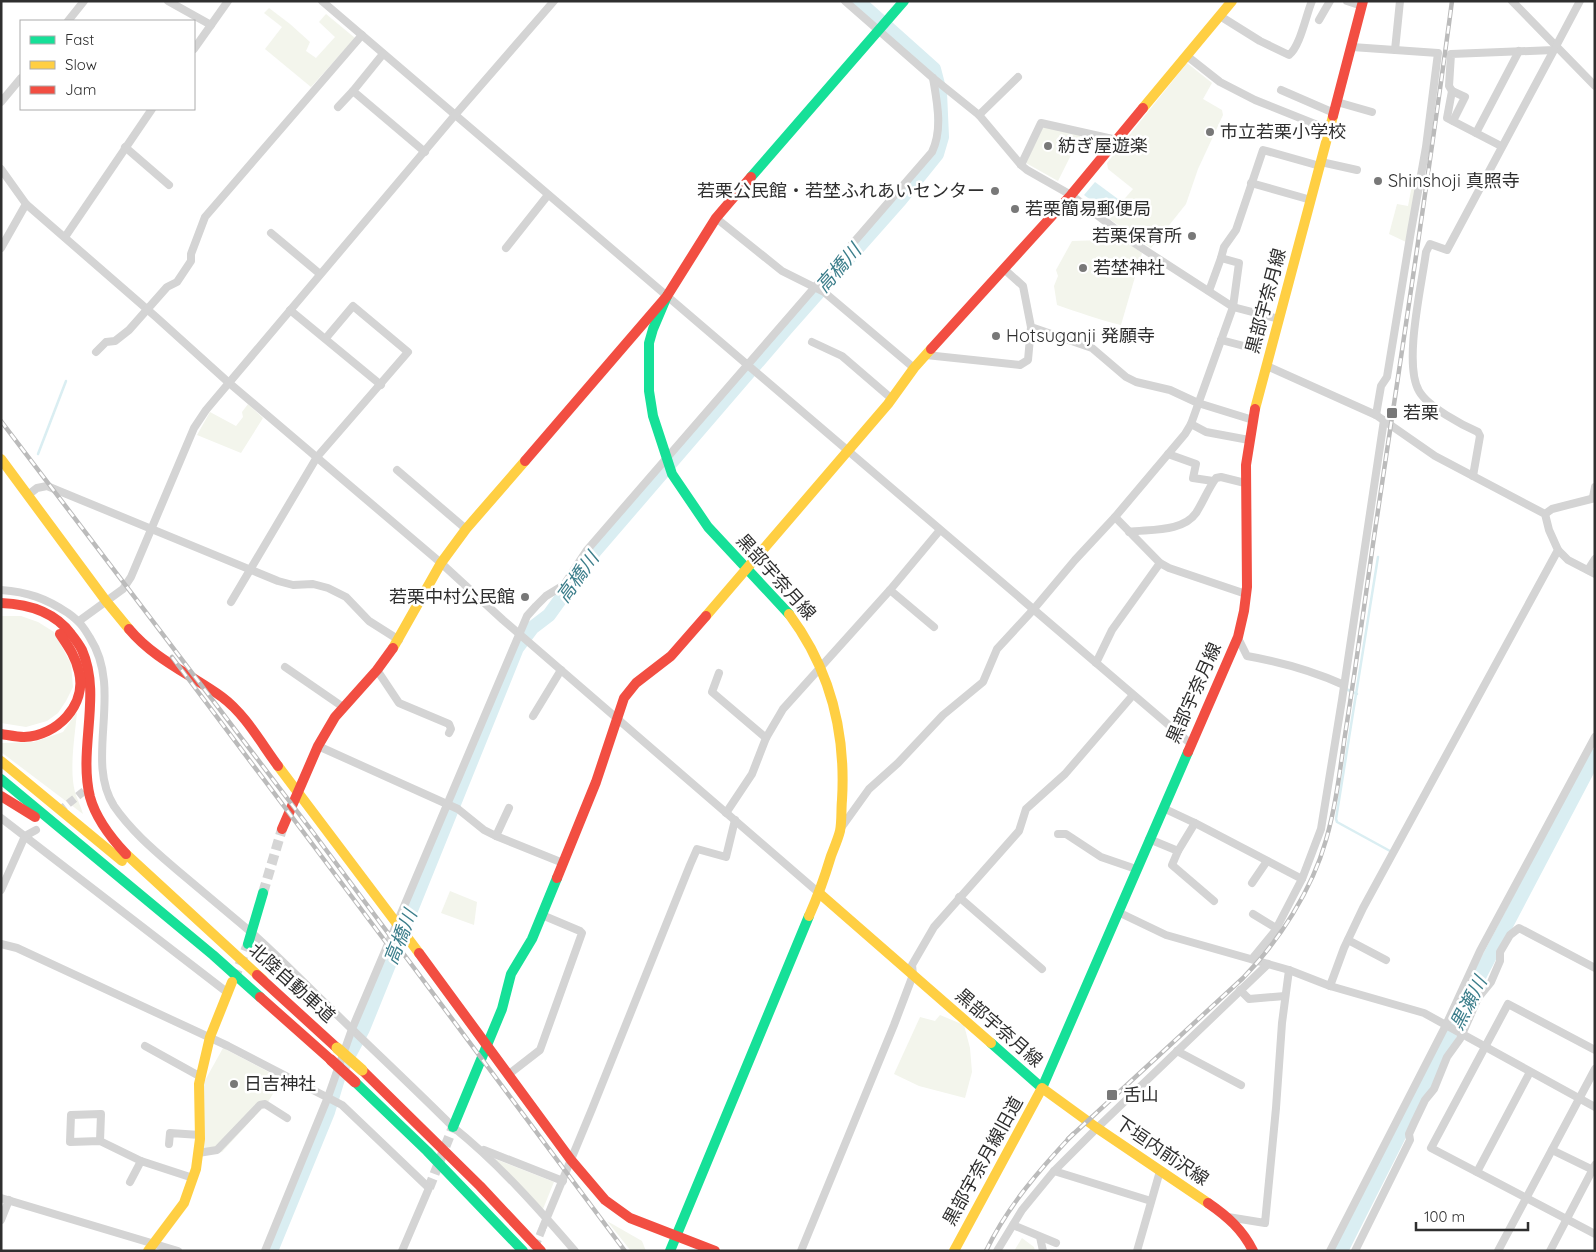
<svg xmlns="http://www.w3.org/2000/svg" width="1596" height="1252" font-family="Quicksand,'Noto Sans JP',sans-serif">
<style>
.green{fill:#f3f5ec}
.water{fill:#daeef2}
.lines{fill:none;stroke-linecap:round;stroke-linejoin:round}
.stream{stroke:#daeef2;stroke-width:2.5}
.river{stroke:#daeef2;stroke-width:14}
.street-tunnel{stroke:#d5d5d5;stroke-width:8;stroke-dasharray:8 4;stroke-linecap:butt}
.secondary-tunnel{stroke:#d5d5d5;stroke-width:10;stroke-dasharray:10 5;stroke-linecap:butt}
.street{stroke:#d4d4d4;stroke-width:8}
.fast{stroke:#16e098;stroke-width:10}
.slow{stroke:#ffcf43;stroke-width:10}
.jam{stroke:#f24e42;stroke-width:10}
.rail-casing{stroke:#bbb;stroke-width:4.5}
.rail{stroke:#fff;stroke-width:2.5;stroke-dasharray:8;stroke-linecap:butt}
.slow-bridge{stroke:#ffcf43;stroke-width:11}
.jam-bridge{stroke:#f24e42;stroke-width:11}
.poi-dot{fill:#787878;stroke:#fff;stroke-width:2}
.labels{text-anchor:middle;stroke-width:5;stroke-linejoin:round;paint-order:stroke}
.poi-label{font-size:18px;fill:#2f2f2f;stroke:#fff;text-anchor:start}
.street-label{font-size:18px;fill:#2f2f2f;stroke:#fff}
.water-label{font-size:19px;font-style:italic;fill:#3c7e8b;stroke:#fff}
</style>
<rect width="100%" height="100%" fill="#fff"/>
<g class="green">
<polygon points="269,8 290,24 310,42 306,51 316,58 335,37 319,22 326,14 355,38 311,87 265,49 282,27 264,13"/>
<polygon points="1187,63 1212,83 1203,99 1222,110 1223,115 1198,169 1186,204 1151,248 1108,218 1133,189 1108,169 1107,163"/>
<polygon points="1043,127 1081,135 1058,181 1026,163"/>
<polygon points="1412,185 1416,186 1406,242 1389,234 1397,204 1408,206"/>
<path d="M1108,229L1142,253L1121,325C1099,320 1078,312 1057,305L1054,286L1058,276L1056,270L1072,241L1103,240Z"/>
<polygon points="248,404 263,418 241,453 197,435 210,412 236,426 243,417 242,412"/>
<polygon points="1,616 21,616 38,622 54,632 71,664 73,687 66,701 58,713 47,721 26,727 1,723"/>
<path d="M77,712C75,736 69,769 75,792C77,799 81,807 83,814L1,752V743L34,742L63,732Z"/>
<polygon points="450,891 477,902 474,925 441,913"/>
<polygon points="940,1015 964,1025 970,1048 972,1072 965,1098 919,1086 894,1074 920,1017 935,1021"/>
<polygon points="223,1048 282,1079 268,1102 222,1152 203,1155 203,1084"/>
<polygon points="495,1159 554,1182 543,1209"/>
<polygon points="607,1221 642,1241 646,1251 631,1251"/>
<polygon points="1022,1238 1034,1247 1035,1251 1014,1251"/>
</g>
<polygon class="water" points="1095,182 1118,199 1107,212 1084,195"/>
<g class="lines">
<g class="stream">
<polyline points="38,454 66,381"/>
<polyline points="1378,557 1336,819 1337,822 1390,851"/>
<polyline points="1346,689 1357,694"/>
</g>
<g class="river">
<polyline points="271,1251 328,1112 340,1072 363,1029 517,648 532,628 549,615 595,551 786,329 900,200 937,154 942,137 940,92 934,69 858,1"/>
<polyline points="1341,1251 1481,973 1595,756"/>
</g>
<g class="street-tunnel">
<polyline points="59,811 89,787"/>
<polyline points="535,1247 543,1227"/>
</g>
<g class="secondary-tunnel">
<polyline points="263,893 282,829"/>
<polyline points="234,979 248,944"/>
<polyline points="429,1188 453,1127"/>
</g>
<g class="street">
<polyline points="168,1 211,25"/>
<polyline points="322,1 1191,744"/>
<polyline points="845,1 933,78 979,115 1021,165 1027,170 1071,195 1131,241 1233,307 1279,319"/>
<polyline points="1347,1 1362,6"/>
<polyline points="1512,1 1595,86"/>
<path d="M1220,16L1260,41L1289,55C1300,47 1306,15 1312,1"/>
<polyline points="1319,20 1330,1"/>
<polyline points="68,21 84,1"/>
<polyline points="1352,47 1438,53 1426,147 1411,231 1387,377 1381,386 1376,415"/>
<polyline points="194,49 228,1"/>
<polyline points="1395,50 1400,1"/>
<polyline points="383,54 353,91 425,152"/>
<polyline points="1187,56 1220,82 1255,100 1330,130"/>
<polyline points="1281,90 1334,113"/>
<polyline points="1452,91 1465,97 1453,121"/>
<polyline points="1,102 21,78"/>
<polyline points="1337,102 1372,112"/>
<polyline points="338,107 353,91"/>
<polyline points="979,115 1018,77"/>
<polyline points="1476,133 1519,51"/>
<polyline points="1501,146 1447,118 1452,91 1449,86 1451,54 1554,50 1580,1"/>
<polyline points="125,147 169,185"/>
<polyline points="1321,162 1357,170"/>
<polyline points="1021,165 1041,123 1117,140"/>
<polyline points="1,169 26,204 156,317 228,382 441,563 503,620 819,893"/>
<polyline points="1251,183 1311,200"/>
<polyline points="716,218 782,271 824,292 914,368"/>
<polyline points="271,233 320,274"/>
<polyline points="65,237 152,109"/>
<polyline points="1,248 26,204"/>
<polyline points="506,248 548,195"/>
<polyline points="1221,258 1224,247 1236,230 1263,150 1320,166"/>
<polyline points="1004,269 1023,286 1031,327 1092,348 1126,377 1136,382 1170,390 1198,403 1253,420"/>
<polyline points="290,310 381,385"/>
<polyline points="1221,340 1244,346"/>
<polyline points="812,342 842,356 892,399"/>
<polyline points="96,352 106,342 115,341 129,330 167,287 177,282 191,261 191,254 205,217 362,35"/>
<polyline points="926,355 1020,365 1028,360 1031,327"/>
<polyline points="1191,424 1206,432 1249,440"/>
<polyline points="1168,454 1196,464 1193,478 1213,481"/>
<polyline points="397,470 466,529"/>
<path d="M1473,476L1480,436L1478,432C1462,425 1428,407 1419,391C1403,364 1422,284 1426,252L1430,244L1447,250L1554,50"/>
<polyline points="28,495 37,488 47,486 278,581 293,585 313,584 328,588 346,597 369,621 399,640"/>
<polyline points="1593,497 1595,487"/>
<polyline points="1545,514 1552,509 1595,498"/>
<path d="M1129,532C1150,529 1183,532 1196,513C1203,502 1208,489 1216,478L1221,477L1245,483"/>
<polyline points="1558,550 1568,560 1595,574"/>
<polyline points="1160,563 1169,568 1246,594"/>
<polyline points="1588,570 1595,559"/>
<path d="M1,590C28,592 45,598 68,613C79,621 83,626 90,638C124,691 84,759 114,806C131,831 155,851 177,870C202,891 227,912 252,933C279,957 303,982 328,1006C370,1047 412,1086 453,1127C498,1163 537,1207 575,1251"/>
<polyline points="231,602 317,457 408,352 353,306 326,338"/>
<polyline points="79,621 123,589 131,577 194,428 206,410 455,115 554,1"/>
<polyline points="934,627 890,590 940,530"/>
<path d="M1236,640L1240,642L1247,656C1281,662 1313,671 1344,685"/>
<polyline points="1096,663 1112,630 1160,563 1115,517"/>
<polyline points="285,667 343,707"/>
<polyline points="377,670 399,703 449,724 451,729 449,733"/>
<polyline points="719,673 712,692 766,738"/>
<polyline points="533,716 561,670"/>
<polyline points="318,746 458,809 484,830 496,836"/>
<polyline points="509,808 496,836 563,863"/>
<polyline points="1163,808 1195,823"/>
<polyline points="726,813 752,774 766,738 783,709 890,590"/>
<polyline points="1,818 228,993"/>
<polyline points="841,828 869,789 898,763 943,715 983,682 997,649 1033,610 1075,560 1115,517 1185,434 1191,424 1233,307 1239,263 1221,258 1209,291"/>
<polyline points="1058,834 1066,834 1101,857 1136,869"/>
<polyline points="1149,839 1178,851 1195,823 1302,879"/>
<polyline points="1178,851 1172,865 1214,901"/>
<polyline points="1252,883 1267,861"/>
<polyline points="1,890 25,836 36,830"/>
<polyline points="959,897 1042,969"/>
<polyline points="1118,912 1166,935 1289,970 1330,986 1344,948 1363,908 1558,550 1549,530 1545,514 1435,456 1376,415 1267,366"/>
<polyline points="1253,914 1276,928"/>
<polyline points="1348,940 1386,960"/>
<polyline points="1,944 17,948 228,1046 342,1105 429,1188 402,1251"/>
<polyline points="1252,959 1275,931 1302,879 1321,829 1342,700 1384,420"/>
<polyline points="1330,986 1424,1013 1595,1107"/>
<polyline points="1240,990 1249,999 1285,996"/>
<polyline points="145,1046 201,1077"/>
<polyline points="1595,1050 1508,1004 1431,1148 1595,1234"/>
<polyline points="1177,1051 1241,1085"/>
<polyline points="509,1074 540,1050 582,933 580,931 542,915"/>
<polyline points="100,1141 101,1114 71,1115 70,1142 100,1141 141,1161"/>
<polyline points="169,1144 170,1133 200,1135"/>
<polyline points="484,1150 563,1181"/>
<polyline points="1552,1150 1595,1171"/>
<polyline points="198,1153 217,1150 260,1105 265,1104 287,1118"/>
<polyline points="1054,1171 1151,1201"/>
<polyline points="1477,1172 1530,1072"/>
<polyline points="130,1182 141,1161 193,1178"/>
<polyline points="1,1198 178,1251"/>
<polyline points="1228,1217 1265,1223 1276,1108 1282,1023 1289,970"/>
<polyline points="1,1220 9,1200"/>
<polyline points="1013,1225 1056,1243"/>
<polyline points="543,1227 592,1109 690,865 697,849 726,857 735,820"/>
<polyline points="1040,1237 1043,1251"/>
<path d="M265,1251L328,1097L352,1029L527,616L536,606L546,596L564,585L587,550L932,152C943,129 937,102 933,78"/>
<polyline points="801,1251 894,1025 913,975 912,965 934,927 1019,831 1026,809 1065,774 1133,695"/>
<polyline points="997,1251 1022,1210 1054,1171 1097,1128 1268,964"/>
<polyline points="1137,1251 1160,1171"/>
<polyline points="1330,1251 1446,1025 1480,951 1595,737"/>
<polyline points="1355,1251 1410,1140 1409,1134 1414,1123 1425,1100 1434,1089 1447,1057 1460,1039 1478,998 1491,982 1500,961 1500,952 1510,935 1519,928 1595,968"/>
<polyline points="1498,1251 1595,1069"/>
<polyline points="1550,1251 1595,1165"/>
</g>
<g class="fast">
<polyline points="751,177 904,1"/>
<polyline points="667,296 653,329 649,343 649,391 653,416 672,474 708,527 789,614"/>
<polyline points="1,779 213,955 260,997"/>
<polyline points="248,944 263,893"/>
<polyline points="991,1043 1042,1088 1188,752"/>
<polyline points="355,1082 427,1151 523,1251"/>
<polyline points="453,1127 502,1009 511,974 532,939 557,878"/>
<polyline points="670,1251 809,916"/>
</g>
<g class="slow">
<polyline points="1143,108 1232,1"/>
<polyline points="1255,409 1333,116"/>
<polyline points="1,459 106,601 129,629"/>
<path d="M789,614C830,669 846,733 842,800C841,810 842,821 840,831C838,839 834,848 831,856C825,876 818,896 809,916"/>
<polyline points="706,616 888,404 914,368 931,349"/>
<polyline points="393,648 441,563 466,529 525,461"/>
<polyline points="1,761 122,861"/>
<polyline points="278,766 419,953"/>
<polyline points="126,854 263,980"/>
<polyline points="819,893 991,1043"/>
<polyline points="148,1251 184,1203 196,1169 200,1139 199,1084 210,1037 232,982"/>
<polyline points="954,1251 1042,1088 1097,1128 1208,1203"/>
</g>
<g class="jam">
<polyline points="1333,116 1363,1"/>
<polyline points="931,349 1071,195 1143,108"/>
<polyline points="525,461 667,296 716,218 751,177"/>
<path d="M1,603C28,604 54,611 71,634C75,639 79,644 82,650C102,696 78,748 90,797C96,819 111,838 126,854"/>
<path d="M129,629C154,659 190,674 222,697C245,714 261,743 278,766"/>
<path d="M1,734C8,735 17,737 24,737C57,736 87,705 79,672C76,657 68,646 60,634"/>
<polyline points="1188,752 1238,637 1244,611 1247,587 1246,465 1255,409"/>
<polyline points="1,796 35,817"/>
<polyline points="282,829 318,746 335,717 377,670 393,648"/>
<polyline points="557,878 596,782 624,698 636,683 671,656 706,616"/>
<polyline points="419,953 571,1160 605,1200 630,1218 715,1251"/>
<polyline points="257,975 337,1048"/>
<polyline points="260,997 331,1060"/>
<polyline points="362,1070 480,1186 541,1251"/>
<path d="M1208,1203C1227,1216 1243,1230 1253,1251"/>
</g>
<g class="rail-casing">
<g id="rail">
<polyline points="1,421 312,831 625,1251"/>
<polyline points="172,657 388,945"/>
<path d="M1068,1139L1243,978C1279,941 1312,890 1326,840C1336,806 1340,770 1345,735C1355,672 1364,608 1373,544C1400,363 1428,183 1452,1"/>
<path d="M986,1251C1007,1207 1040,1169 1073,1134"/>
</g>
</g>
<use href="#rail" class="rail"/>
<polyline class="slow-bridge" points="337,1048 362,1070"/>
<polyline class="jam-bridge" points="331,1060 355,1082"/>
</g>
<g class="poi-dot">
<circle cx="1210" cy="132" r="5"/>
<circle cx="1048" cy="146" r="5"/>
<circle cx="1378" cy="181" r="5"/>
<circle cx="995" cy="191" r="5"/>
<circle cx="1015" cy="209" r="5"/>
<circle cx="1192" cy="236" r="5"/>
<circle cx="1083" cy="268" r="5"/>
<circle cx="996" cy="336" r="5"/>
<rect x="1386" y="407" width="12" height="12" rx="2.5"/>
<circle cx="525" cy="597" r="5"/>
<circle cx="234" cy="1084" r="5"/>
<rect x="1106" y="1089" width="12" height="12" rx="2.5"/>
</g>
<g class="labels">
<g class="poi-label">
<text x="1220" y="138">市立若栗小学校</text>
<text x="1058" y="152">紡ぎ屋遊楽</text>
<text x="1388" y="187">Shinshoji 真照寺</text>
<text x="985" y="197" text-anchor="end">若栗公民館・若埜ふれあいセンター</text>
<text x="1025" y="215">若栗簡易郵便局</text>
<text x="1182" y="242" text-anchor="end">若栗保育所</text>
<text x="1093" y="274">若埜神社</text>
<text x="1006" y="342">Hotsuganji 発願寺</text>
<text x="1403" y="419">若栗</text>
<text x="515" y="603" text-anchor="end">若栗中村公民館</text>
<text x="244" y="1090">日吉神社</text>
<text x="1123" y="1101">舌山</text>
</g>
<g class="street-label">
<text transform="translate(1266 301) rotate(-75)" y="6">黒部宇奈月線</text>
<text transform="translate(776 577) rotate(48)" y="6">黒部宇奈月線</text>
<text transform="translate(1194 693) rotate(-66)" y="6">黒部宇奈月線</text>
<text transform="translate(292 983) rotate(42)" y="6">北陸自動車道</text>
<text transform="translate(999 1028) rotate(41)" y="6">黒部宇奈月線</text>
<text transform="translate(1162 1151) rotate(34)" y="6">下垣内前沢線</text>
<text transform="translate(983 1161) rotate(-61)" y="6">黒部宇奈月線旧道</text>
</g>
<g class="water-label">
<text transform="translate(838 268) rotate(-49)" y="7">高橋川</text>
<text transform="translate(577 577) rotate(-54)" y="7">高橋川</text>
<text transform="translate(400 937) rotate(-68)" y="7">高橋川</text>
<text transform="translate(1468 1003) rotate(-63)" y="7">黒瀬川</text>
</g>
</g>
<rect width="1596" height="1252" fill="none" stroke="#2f2f2f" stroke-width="5"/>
<rect x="20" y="20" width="175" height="90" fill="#ffffff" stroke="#acacac"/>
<rect x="30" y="36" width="25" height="8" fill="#16e098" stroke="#acacac"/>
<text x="65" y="45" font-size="15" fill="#2f2f2f">Fast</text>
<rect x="30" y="61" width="25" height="8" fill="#ffcf43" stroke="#acacac"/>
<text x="65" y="70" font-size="15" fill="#2f2f2f">Slow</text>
<rect x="30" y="86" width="25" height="8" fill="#f24e42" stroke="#acacac"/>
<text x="65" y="95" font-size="15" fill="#2f2f2f">Jam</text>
<path d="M1416 1222v8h112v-8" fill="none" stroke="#2f2f2f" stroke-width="2.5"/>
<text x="1424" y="1222" font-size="15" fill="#2f2f2f" stroke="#ffffff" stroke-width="4" paint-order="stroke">100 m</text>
</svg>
